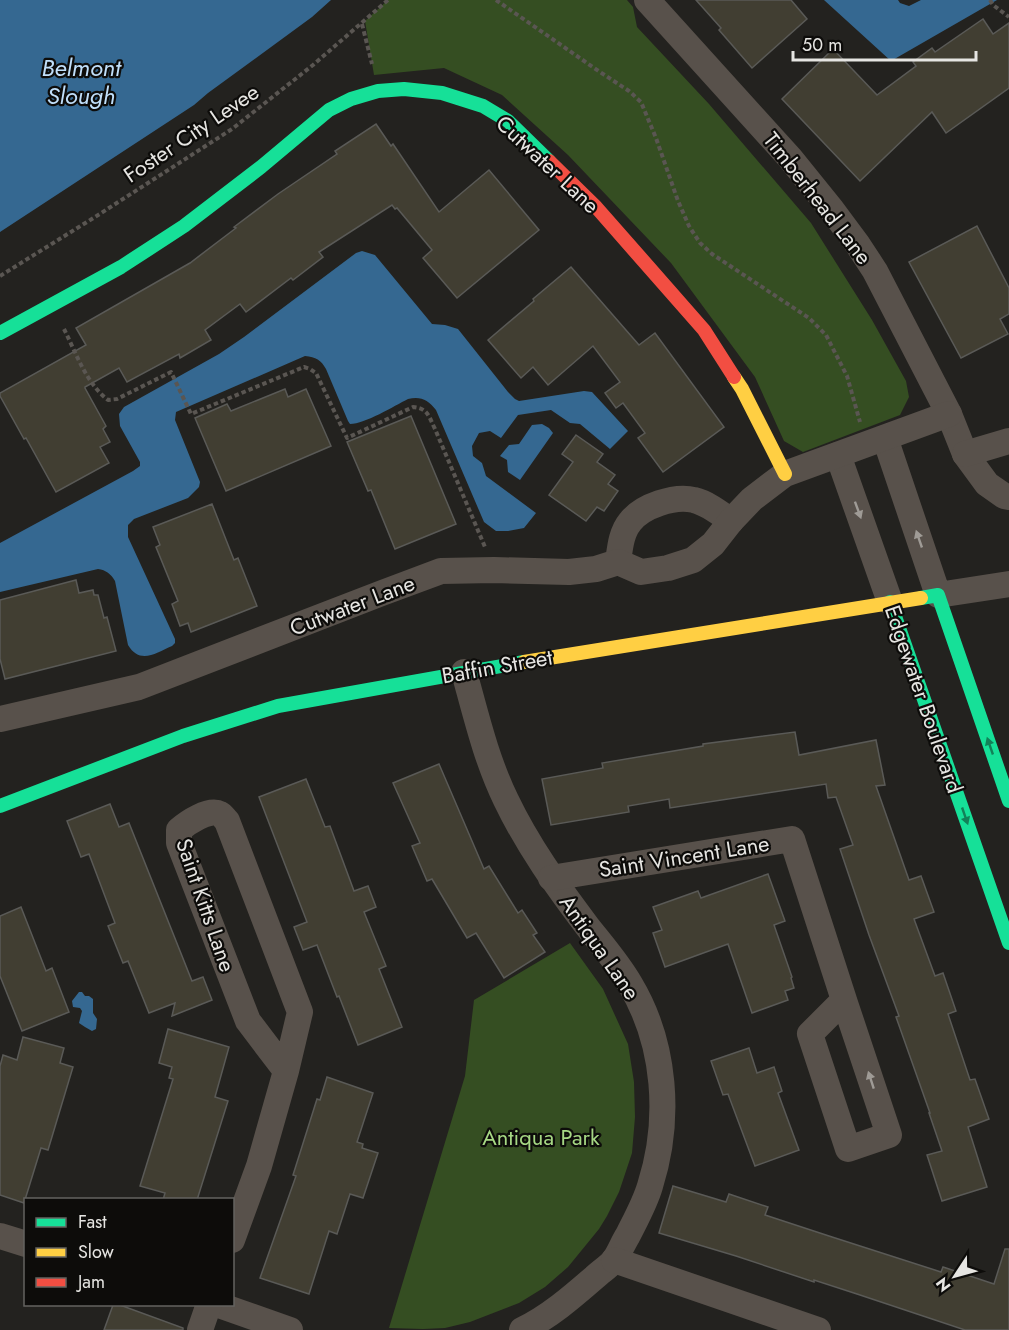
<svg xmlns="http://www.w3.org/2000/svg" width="1009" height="1330" font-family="Jost,sans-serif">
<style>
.green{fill:#354e22}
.water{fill:#356891}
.building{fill:#413e32;stroke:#5a5a57;stroke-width:1.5}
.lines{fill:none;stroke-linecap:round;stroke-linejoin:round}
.path{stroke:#5a5652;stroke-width:4;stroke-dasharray:4.5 3;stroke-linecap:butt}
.street{stroke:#58514b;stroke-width:26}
.fast{stroke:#16e098;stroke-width:14}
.slow{stroke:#ffcf43;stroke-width:14}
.jam{stroke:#f24e42;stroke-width:14}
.oneway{fill:#9f9b96}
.oneway2{fill:#128158}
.labels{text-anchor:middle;stroke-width:4.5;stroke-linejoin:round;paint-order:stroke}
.street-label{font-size:22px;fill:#e6e5e2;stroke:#0d0c0a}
.park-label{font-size:22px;fill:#a6d884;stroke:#0d0c0a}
.water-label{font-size:24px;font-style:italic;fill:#c0dffa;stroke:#0d0c0a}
</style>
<rect width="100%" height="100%" fill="#23221f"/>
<g class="green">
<polygon points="388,0 627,0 633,7 637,27 709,104 811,223 872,320 906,381 909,397 900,415 803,452 784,441 755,377 671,263 568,155 502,95 444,68 374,75 365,21"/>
<polygon points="570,943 603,989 628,1044 634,1082 635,1117 632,1153 619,1192 607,1216 599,1229 568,1267 545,1287 519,1303 470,1322 445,1328 423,1329 389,1328 465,1076 474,1000"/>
</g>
<g class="water">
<polygon points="0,0 331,0 312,17 208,93 194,105 0,232"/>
<polygon points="824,0 898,0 900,3 909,6 921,0 997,0 891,61"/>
<path d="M362,251L375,255L432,324L445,325L458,329L508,392L515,399L519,401L584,391L592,392L628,431L610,449L580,424L570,423L551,410L518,415L501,438L490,431L479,433L472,446L473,456L482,463L486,476L536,513L524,528L508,531H496L484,522L436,410C428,400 421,396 408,399C394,406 365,424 350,424L348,421L326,369C321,360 316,357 305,356L176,412L175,420L200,482L199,487L188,498L134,519L128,525V537L175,639V643L172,646C156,653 140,665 128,645L115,581C111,574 106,570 98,569L0,592V543L133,471L140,466V462L120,426L119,414L124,407L219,354L244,337L356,253Z"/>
<polygon points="542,424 549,428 553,433 520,480 508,472 507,460 500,456 509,445 519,444 532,425"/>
<polygon points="79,992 82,992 85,996 89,996 93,999 93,1013 97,1019 96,1029 92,1031 85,1027 79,1023 82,1011 80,1008 73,1007 72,1001"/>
</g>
<g class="building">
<polygon points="696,0 791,0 807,19 752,68 719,30 721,28"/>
<polygon points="983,19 993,34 1009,23 1009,88 946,133 932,112 860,181 782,99 833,49 877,95 916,66 913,62 932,48 935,52"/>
<polygon points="376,124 391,146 393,144 439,212 489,170 539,230 457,298 423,258 432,250 397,208 395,209 392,205 319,252 323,257 293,280 291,278 246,312 240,304 205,330 211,340 180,358 179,354 127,382 119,368 85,387 85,388 106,426 103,429 110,442 100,447 109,463 56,492 26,438 24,439 0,396 0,393 86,345 76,328 190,263 236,228 234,227 278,194 337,154 335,151"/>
<polygon points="977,226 1009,288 1009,314 1000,319 1008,334 961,358 909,262"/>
<polygon points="571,267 639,345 655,333 724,427 663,472 638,438 645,433 623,403 616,408 605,393 620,382 593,346 548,385 533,367 521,378 488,340 534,301 533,299"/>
<polygon points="285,389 288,397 306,389 331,446 226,491 195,418 227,404 231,411"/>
<polygon points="411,416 456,524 395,549 371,490 368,491 347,442"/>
<polygon points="576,435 603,454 597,462 615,475 608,484 618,491 604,511 597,507 586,521 549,495 573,462 562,454"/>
<polygon points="212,504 234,560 238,558 257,606 191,632 188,623 180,626 172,604 178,601 156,547 160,545 153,527"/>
<polygon points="76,580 79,593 93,590 94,595 98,595 104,618 107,617 116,651 5,679 0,659 0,600"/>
<polygon points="795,732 799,755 876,740 885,785 876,786 909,880 921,876 934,912 914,919 935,976 943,973 956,1011 948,1014 970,1080 975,1079 989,1119 968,1127 987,1187 942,1201 927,1155 942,1151 929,1113 930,1113 896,1017 899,1016 869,935 840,849 853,845 836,797 828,798 826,784 670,808 669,799 628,806 629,812 551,825 542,779 603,768 602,763 703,746 703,744"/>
<polygon points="439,764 484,869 489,866 518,913 522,910 537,933 533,935 545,952 504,978 476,933 467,938 432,879 427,881 412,846 420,843 393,783"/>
<polygon points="306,779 325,827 330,826 354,891 368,886 376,907 364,912 386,966 379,969 402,1027 358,1045 339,996 337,997 317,945 303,950 294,927 307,922 259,797"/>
<polygon points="110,804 119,827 129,823 192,981 203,977 212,1000 172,1016 175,1003 149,1013 128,961 123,963 108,926 115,923 89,854 81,857 67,821"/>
<polygon points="768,874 785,921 774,925 792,977 791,978 794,988 785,991 788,1000 752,1013 728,944 665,967 653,933 662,930 653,907 698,891 701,898"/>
<polygon points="21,907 46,971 52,968 69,1012 22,1031 0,976 0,916"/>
<polygon points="168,1029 229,1047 215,1097 228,1101 197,1200 163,1200 165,1193 140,1186 173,1079 169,1078 172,1067 159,1063"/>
<polygon points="23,1037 64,1048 60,1063 73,1067 48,1150 41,1148 24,1203 0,1195 0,1066 3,1055 17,1060"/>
<polygon points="749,1048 757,1073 774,1067 782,1091 778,1093 799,1150 755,1166 728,1094 723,1095 711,1061"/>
<polygon points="327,1077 373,1093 357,1142 363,1144 362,1148 378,1153 363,1198 350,1194 337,1234 329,1231 309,1294 260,1278 296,1176 293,1175 317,1099 320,1100"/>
<polygon points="673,1186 726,1202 729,1194 768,1207 765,1215 829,1236 941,1272 943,1267 994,1284 1005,1249 1009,1249 1009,1330 965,1330 857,1294 814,1280 814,1282 736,1256 659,1233"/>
<polygon points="113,1305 120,1305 183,1328 183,1330 104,1330"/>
</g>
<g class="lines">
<g class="path">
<polyline points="496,0 600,72 629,91 641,102 656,138 678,201 689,226 700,243 712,254 809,318 826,335 847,376 860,422"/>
<polyline points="990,0 993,5 1009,17"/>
<polyline points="362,24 372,64"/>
<polyline points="0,276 95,217 232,129 313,65 388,0"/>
<path d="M64,329C76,353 86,383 108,400L117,399L171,372L191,414L304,367L310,369L316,373L347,438L413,407C428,408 429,417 435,429L485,547"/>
</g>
<g class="street">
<polyline points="647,0 790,158 832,210 858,245 875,271 949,414 965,454 987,484 1004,496 1009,497"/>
<polyline points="885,438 938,595 1009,584"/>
<polyline points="965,454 1009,441"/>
<polyline points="838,455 890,602"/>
<path d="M618,562C620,548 621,533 630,522C642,506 675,495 694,500C707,503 720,513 731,521"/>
<path d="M464,672C476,715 486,759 506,800C528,846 557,886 587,926C602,945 618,963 630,984C666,1044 671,1120 650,1186C645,1203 636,1219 628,1235C623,1243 620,1251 615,1259C610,1266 601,1271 595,1277C572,1297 549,1317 522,1330"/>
<polyline points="0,719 139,687 382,593 441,571 494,570 569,572 596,569 618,562 641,572 668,568 693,560 713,544 731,521 752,499 785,474 949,414"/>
<polyline points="551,878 792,839 844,1000 810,1034 848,1149 889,1135 844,1000"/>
<polyline points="0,1236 26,1244"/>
<path d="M232,1240L259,1166L286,1071L300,1012L227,821C225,819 222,815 220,814C209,808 187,823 179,830V843L248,1021L286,1071"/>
<polyline points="614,1260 818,1330"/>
<polyline points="216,1304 290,1330"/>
<polyline points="200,1330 209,1304"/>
</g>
<g class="fast">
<polyline points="0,333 121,267 184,226 261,167 329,110 351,99 378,91 404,89 442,93 483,106 508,121 549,161"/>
<polyline points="921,598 938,595 1009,801"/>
<polyline points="890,602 1009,943"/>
<polyline points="0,806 183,736 278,706 524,662"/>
</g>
<g class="slow">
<polyline points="734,377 742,389 785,474"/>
<polyline points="524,662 921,598"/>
</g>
<polyline class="jam" points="549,161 596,207 704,330 734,377"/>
</g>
<defs><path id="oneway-solid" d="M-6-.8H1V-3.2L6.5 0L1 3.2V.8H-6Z" transform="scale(1.5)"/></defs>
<g class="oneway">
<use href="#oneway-solid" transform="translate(858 510) rotate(70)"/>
<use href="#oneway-solid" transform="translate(919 539) rotate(-109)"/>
<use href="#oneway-solid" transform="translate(871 1080) rotate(-108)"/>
</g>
<g class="oneway2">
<use href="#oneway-solid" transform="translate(990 746) rotate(-109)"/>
<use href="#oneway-solid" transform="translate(965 816) rotate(71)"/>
</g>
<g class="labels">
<g class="street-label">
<text transform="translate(191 133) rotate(-34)" y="8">Foster City Levee</text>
<text transform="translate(548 164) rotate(43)" y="8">Cutwater Lane</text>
<text transform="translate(818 198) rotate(52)" y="8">Timberhead Lane</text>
<text transform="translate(352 605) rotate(-21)" y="8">Cutwater Lane</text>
<text transform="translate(497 666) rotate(-10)" y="8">Baffin Street</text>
<text transform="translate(924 699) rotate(71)" y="8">Edgewater Boulevard</text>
<text transform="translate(684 856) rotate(-9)" y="8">Saint Vincent Lane</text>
<text transform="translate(206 905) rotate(71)" y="8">Saint Kitts Lane</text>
<text transform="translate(600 947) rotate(55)" y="8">Antiqua Lane</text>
</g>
<g class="park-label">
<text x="541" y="1145">Antiqua Park</text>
</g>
<g class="water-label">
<text x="81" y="76">Belmont<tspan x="81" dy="28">Slough</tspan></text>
</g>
</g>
<rect x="24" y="1198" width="210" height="108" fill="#0d0c0a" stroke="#646360" stroke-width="1.5"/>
<rect x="36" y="1218" width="30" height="9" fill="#16e098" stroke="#646360" stroke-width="1.5"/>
<text x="78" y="1228" font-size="18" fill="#e6e5e2">Fast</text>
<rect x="36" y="1248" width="30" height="9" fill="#ffcf43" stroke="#646360" stroke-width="1.5"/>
<text x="78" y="1258" font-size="18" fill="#e6e5e2">Slow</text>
<rect x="36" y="1278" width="30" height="9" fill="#f24e42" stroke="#646360" stroke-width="1.5"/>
<text x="78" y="1288" font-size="18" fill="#e6e5e2">Jam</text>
<g transform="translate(955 1276) rotate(234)" stroke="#0d0c0a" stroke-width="4.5" paint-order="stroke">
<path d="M0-4.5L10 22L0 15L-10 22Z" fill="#e6e5e2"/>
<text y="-9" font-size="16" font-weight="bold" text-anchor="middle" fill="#e6e5e2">N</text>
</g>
<path d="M793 51v9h183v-9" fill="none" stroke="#e6e5e2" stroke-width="3"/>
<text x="802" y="51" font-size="18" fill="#e6e5e2" stroke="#0d0c0a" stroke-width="4.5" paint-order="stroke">50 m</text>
</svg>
